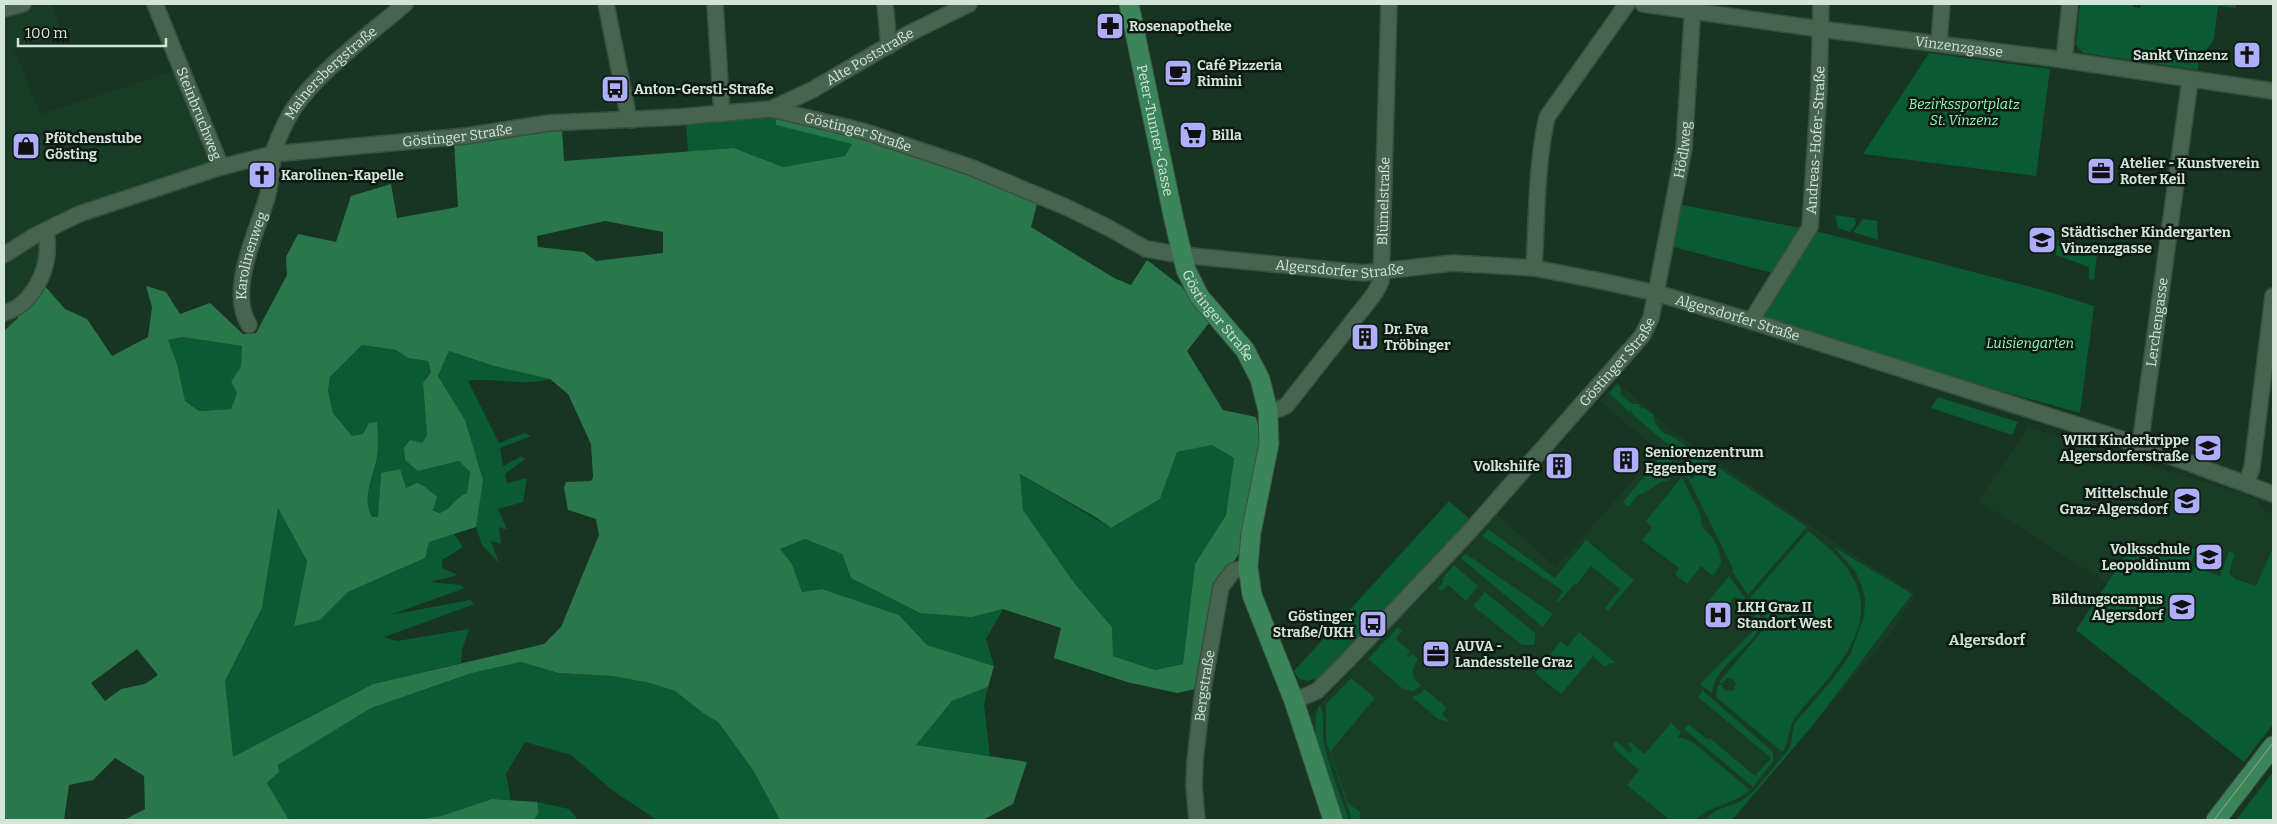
<svg xmlns="http://www.w3.org/2000/svg" width="2277" height="824" font-family="Bitter,serif">
<rect width="100%" height="100%" fill="#183423"/>
<g fill="#183c26">
<polygon points="4,4 52,4 62,34 14,48 40,114 181,69 221,167 125,197 51,234 18,318 4,331"/>
<polygon points="1617,382 1675,433 1840,546 1916,594 1889,636 1730,820 1338,820 1305,721 1495,513 1556,567 1659,451 1600,401"/>
<polygon points="2028,427 2100,451 2245,494 2257,499 2261,509 2273,514 2273,724 2244,762 2076,630 2107,583 1978,501"/>
</g>
<g fill="#0a5a33">
<polygon points="2080,4 2133,4 2133,7 2140,8 2141,4 2236,4 2236,8 2218,6 2214,39 2199,61 2198,70 2083,53 2076,45"/>
<polygon points="1929,53 2050,69 2036,176 1863,154"/>
<polygon points="776,118 776,125 853,143 846,156 783,167 734,148 688,152 686,123"/>
<polygon points="1678,204 1806,229 1776,274 1670,246"/>
<polygon points="1835,215 1855,218 1856,224 1850,232 1838,228"/>
<polygon points="1863,219 1877,221 1878,240 1853,232"/>
<polygon points="1812,230 2046,291 2094,306 2080,413 1951,377 1761,315"/>
<polygon points="2057,240 2098,246 2094,280 2089,279 2089,267 2056,255"/>
<polygon points="182,337 242,346 241,366 231,382 237,393 231,409 199,411 184,401 177,364 168,340"/>
<path d="M362 345 396 350 408 358 428 361 431 371 423 383 427 435 422 443 418 471 459 461 470 472 467 493C455 497 451 510 439 513L406 488 399 469 381 474 378 517H372C361 497 374 479 377 459 378 448 372 434 369 423L363 434 352 436 333 413 328 391 330 377Z"/>
<path d="M449 351 494 366 550 379C518 387 498 377 468 381L499 443 525 433 531 436 500 448 503 466 520 457 526 458 505 474 507 483 527 478 523 502 498 509 507 530 499 527 501 544 491 541 499 563 482 545 476 527 482 480 465 420 438 376Z"/>
<path d="M1618 384 1621 389 1620 394 1632 404H1640L1639 406 1642 409 1644 407 1653 415C1654 423 1661 434 1670 435L1807 527 1748 595 1732 571 1733 569 1687 476 1686 473 1692 479 1698 470 1632 414 1631 410 1629 412 1609 393Z"/>
<polygon points="1938,397 2018,422 2012,435 1931,408"/>
<polygon points="1212,445 1234,458 1226,515 1195,564 1183,664 1155,670 1113,656 1112,627 1075,584 1023,510 1020,474 1111,528 1160,499 1177,452"/>
<path d="M1657 454C1668 454 1674 460 1674 472L1667 482 1663 481 1644 493 1637 495 1629 507 1623 502 1660 457Z"/>
<path d="M1682 477 1701 516C1700 527 1706 530 1712 537 1717 543 1721 556 1721 564L1713 576 1701 566 1687 584 1675 574 1679 568 1642 540 1652 528 1646 521Z"/>
<polygon points="1449,501 1471,520 1401,596 1398,595 1375,620 1372,618 1368,623 1370,626 1358,639 1361,641 1316,681 1315,679 1308,681 1299,679 1294,671"/>
<polygon points="278,507 307,561 294,625 320,620 348,592 425,558 428,542 454,534 463,547 442,560 442,568 458,575 430,582 460,585 465,588 390,615 470,600 475,604 384,637 397,641 469,629 462,650 461,663 373,684 232,758 225,681 262,608"/>
<polygon points="1488,529 1555,578 1586,540 1634,580 1608,611 1605,608 1620,589 1591,566 1577,584 1575,583 1560,601 1556,602 1563,591 1482,536"/>
<path d="M1808 531C1871 578 1879 617 1827 680 1818 692 1806 703 1797 715 1787 727 1791 741 1782 752L1716 697 1718 685H1722L1725 691 1734 690 1736 684 1733 679 1727 678 1722 684 1719 682 1763 630C1768 615 1761 609 1750 598Z"/>
<polygon points="805,539 842,554 851,578 972,617 1003,609 986,639 994,666 927,645 899,615 822,589 802,592 792,564 779,549"/>
<polygon points="2179,544 2196,550 2190,566 2220,576 2229,551 2235,554 2229,573 2235,579 2256,586 2273,548 2272,592 2273,593 2273,724 2244,762 2076,630 2131,548 2155,554 2158,545 2176,551"/>
<polygon points="1834,547 1912,594 1814,724 1732,820 1704,820 1715,811 1741,801 1754,791 1790,748 1794,724 1832,680 1850,655 1864,616 1865,599 1861,584 1855,571"/>
<polygon points="1466,554 1553,614 1543,627 1461,558"/>
<polygon points="1454,565 1478,586 1466,601 1448,585 1442,591 1438,588 1443,582 1442,579"/>
<polygon points="1729,576 1745,598 1742,602 1735,596 1721,613 1708,602"/>
<polygon points="1485,592 1535,633 1535,642 1533,645 1522,645 1473,606"/>
<path d="M1748 601C1753 606 1761 612 1761 620 1762 643 1713 664 1712 693L1700 684 1756 628 1749 622 1756 614 1745 604Z"/>
<path d="M1398 627 1402 631 1396 639 1410 651 1407 655 1410 657 1412 654 1418 659C1410 669 1412 677 1421 686L1413 691 1403 689 1368 659Z"/>
<polygon points="1579,632 1616,663 1608,664 1605,667 1593,656 1561,694 1535,673 1561,641 1567,647"/>
<polygon points="521,662 557,673 613,676 650,683 675,691 703,713 718,722 753,770 780,820 657,820 613,791 571,755 525,742 506,774 511,800 492,799 441,816 415,820 289,820 267,783 279,772 278,765 371,708 472,673"/>
<polygon points="1351,678 1375,698 1330,752 1348,803 1361,813 1359,817 1362,820 1352,820 1326,741 1326,704"/>
<polygon points="988,687 984,705 990,756 916,745 952,701"/>
<polygon points="1425,689 1447,708 1442,714 1450,722 1438,719 1412,697 1421,693"/>
<polygon points="1703,691 1773,752 1773,761 1753,787 1684,729 1688,724 1708,740 1710,738 1755,776 1771,758 1698,697"/>
<path d="M1320 705C1326 718 1321 734 1325 748 1331 773 1341 797 1349 820H1343C1334 796 1304 728 1320 705Z"/>
<path d="M1671 723 1681 732 1677 738H1684L1694 743 1750 790C1733 805 1711 805 1695 820H1670L1627 785 1639 770 1617 751 1613 744 1616 741 1630 753 1632 750 1628 744 1630 742 1645 754Z"/>
<polygon points="2273,772 2273,820 2236,820"/>
<polygon points="537,802 569,809 578,820 534,820 539,812"/>
</g>
<g fill="#2b774c" fill-rule="evenodd">
<path d="M776 118 871 139 952 167 1038 200 1031 227 1114 278 1131 285 1147 260 1182 287 1209 323 1187 351 1223 410 1256 417 1262 443 1240 552 1216 589 1200 688 1177 693 1127 682 1054 658 1061 628 1003 609 972 617 920 613 851 578 842 554 805 539 780 549 792 564 802 592 822 589 899 615 927 645 994 666 988 687 952 701 916 745 1027 762 1013 804 983 820H780L753 770 718 722 703 713 675 691 650 683 613 676 558 673 521 662 472 673 371 708 278 765 279 772 267 783 289 820H124L145 809 144 776 115 758 93 780 69 785 64 820H4V331L18 318 19 303 44 285 65 309 87 319 112 356 148 337 152 307 146 286 166 292 180 314 210 303 243 334 256 333 287 275 286 257 298 234 336 242 351 196 391 184 397 218 458 207 454 142 562 129 564 161 734 148 783 167 845 156 852 144 776 125ZM605 221 663 232V253L596 261 584 252 538 247 537 236ZM182 337 242 346 241 366 231 382 237 393 231 409 199 411 185 401 177 364 168 340ZM362 345 396 350 408 358 428 361 431 372 423 383 427 435 422 443 410 440 404 448 405 460 418 471 459 461 470 472 467 493C455 497 451 510 439 513L433 510 437 497 424 486 417 483 406 488 400 469 381 473 378 517H372C361 497 374 477 377 457 379 445 378 433 377 422L369 423 363 434 352 436 333 413 328 391 330 377ZM449 351 494 366 550 379 568 394 591 444 593 477 591 481 566 482 564 488 568 510 596 519 599 535 561 627 544 644 373 684 233 757 225 681 262 608 278 508 307 561 294 626 320 620 348 592 425 558 429 542 476 527 483 480 465 420 438 376ZM1212 445 1234 458 1226 515 1195 564 1183 664 1155 670 1113 656 1112 627 1075 584 1023 510 1020 474 1097 518 1111 528 1160 499 1177 452ZM137 649 158 675 145 684 121 689 105 701 91 683Z"/>
<polygon points="492,799 537,802 539,812 534,820 415,820 441,816"/>
</g>
<g fill="none" stroke-linecap="round" stroke-linejoin="round">
<defs>
<g id="minor">
<path id="s1" d="M155 4 221 167"/>
<polyline points="606,4 628,114 632,120"/>
<polyline points="715,4 722,114"/>
<polyline points="885,4 889,46"/>
<path id="s2" d="M1643 4 1820 29 2050 58 2273 91"/>
<polyline points="4,9 23,4"/>
<polyline points="1939,43 1942,4"/>
<polyline points="2064,60 2070,4"/>
<path id="s3" d="M771 109 812 90 908 34 969 4"/>
<path id="s4" d="M4 255 34 236 79 214 221 167 273 154 465 136 549 123 679 117 771 109 863 131 970 167 1066 207 1109 228 1146 249 1182 255 1364 273 1453 263 1534 268 1601 281 1656 293 1751 321 2140 445 2273 494"/>
<path d="M1534 268C1537 218 1536 166 1547 117L1627 4"/>
<path d="M4 313C12 311 21 305 27 299 45 278 50 257 46 230"/>
<path id="s5" d="M1751 321 1810 227 1819 89 1821 4"/>
<path id="s6" d="M249 325C227 289 258 231 268 194 271 181 271 169 273 156 274 145 288 117 294 108 320 70 370 34 405 4"/>
<path id="s7" d="M1268 411 1279 409 1286 406 1375 293 1381 281 1389 4"/>
<path id="s8" d="M2140 445 2190 80"/>
<polyline points="2246,484 2252,468 2273,296"/>
<path id="s9" d="M1294 701 1317 691 1345 663 1469 532 1642 336 1651 318 1656 293 1684 148 1693 4"/>
<path id="s10" d="M1197 820 1194 785 1195 761 1203 689 1221 587 1233 571 1248 567"/>
</g>
<g id="major">
<path id="s11" d="M1129 4 1174 220 1186 270 1199 296 1245 350 1260 379 1268 411 1269 444 1251 533 1248 567 1252 595 1294 701 1333 820"/>
<polyline points="2216,820 2273,746"/>
</g>
</defs>
<use href="#minor" stroke="#385041" stroke-width="18"/>
<use href="#major" stroke="#385041" stroke-width="21"/>
<use href="#minor" stroke="#466450" stroke-width="15"/>
<use href="#major" stroke="#3c855b" stroke-width="19"/>
<polyline stroke="#91a698" stroke-width="1" points="2214,820 2273,743"/>
</g>
<defs>
<symbol id="pharmacy-square" viewBox="-11 -11 22 22"><rect x="-9" y="-9" width="18" height="18" rx="4" fill="#afaefa" stroke="#0d1911"/><path d="M-2-6h4v4h4v4h-4v4h-4v-4h-4v-4h4Z" fill="#111"/></symbol>
<symbol id="church-square" viewBox="-11 -11 22 22"><rect x="-9" y="-9" width="18" height="18" rx="4" fill="#afaefa" stroke="#0d1911"/><path d="M-1.2-6h2.4v3.5h3.3v2.4h-3.3V6h-2.4V-.1h-3.3v-2.4h3.3Z" fill="#111"/></symbol>
<symbol id="cafe-square" viewBox="-11 -11 22 22"><rect x="-9" y="-9" width="18" height="18" rx="4" fill="#afaefa" stroke="#0d1911"/><path d="M-5.5-4.5H6V0H3Q3 3.5 0 3.5H-2.5Q-5.5 3.5-5.5 0ZM3-3.2v2h1.7v-2ZM-6 4.5H4V6H-6Z" fill="#111"/></symbol>
<symbol id="bus-square" viewBox="-11 -11 22 22"><rect x="-9" y="-9" width="18" height="18" rx="4" fill="#afaefa" stroke="#0d1911"/><path d="M-5-6H5V4H4V6H2V4H-2V6H-4V4H-5ZM-3.5-4V0h7V-4ZM-3.5 1.2v1.5H-2V1.2ZM2 1.2v1.5H3.5V1.2Z" fill="#111"/></symbol>
<symbol id="supermarket-square" viewBox="-11 -11 22 22"><rect x="-9" y="-9" width="18" height="18" rx="4" fill="#afaefa" stroke="#0d1911"/><path d="M-6-5.5h2.5l.6 2H6L4.5 2H-2.5L-4.4-4H-6ZM-1.5 3.2a1.3 1.3 0 1 0 .1 0ZM3 3.2a1.3 1.3 0 1 0 .1 0Z" fill="#111"/></symbol>
<symbol id="shop-square" viewBox="-11 -11 22 22"><rect x="-9" y="-9" width="18" height="18" rx="4" fill="#afaefa" stroke="#0d1911"/><path d="M-5-2.5h2.3a2.7 3.5 0 0 1 5.4 0H5L5.5 6h-11ZM-1.5-2.5h3a1.5 2.3 0 0 0-3 0Z" fill="#111"/></symbol>
<symbol id="office-square" viewBox="-11 -11 22 22"><rect x="-9" y="-9" width="18" height="18" rx="4" fill="#afaefa" stroke="#0d1911"/><path d="M-6-3h4V-5.5h4V-3h4V5H-6ZM-1-4.5V-3h2v-1.5ZM-6 0V1H6V0Z" fill="#111"/></symbol>
<symbol id="school-square" viewBox="-11 -11 22 22"><rect x="-9" y="-9" width="18" height="18" rx="4" fill="#afaefa" stroke="#0d1911"/><path d="M0-5L7-2L0 1L-7-2ZM-4 1L0 2.5L4 1V4Q0 6-4 4Z" fill="#111"/></symbol>
<symbol id="building-square" viewBox="-11 -11 22 22"><rect x="-9" y="-9" width="18" height="18" rx="4" fill="#afaefa" stroke="#0d1911"/><path d="M-4-6H4V6H1V3H-1V6H-4ZM-2.5-4.3h1.7v1.8h-1.7ZM.8-4.3h1.7v1.8H.8ZM-2.5-1h1.7V.8h-1.7ZM.8-1h1.7V.8H.8Z" fill="#111"/></symbol>
<symbol id="hospital-square" viewBox="-11 -11 22 22"><rect x="-9" y="-9" width="18" height="18" rx="4" fill="#afaefa" stroke="#0d1911"/><path d="M-5-5h3v3.5h4V-5h3V5h-3V1.5h-4V5h-3Z" fill="#111"/></symbol>
</defs>
<g fill-rule="evenodd">
<use href="#pharmacy-square" x="1094" y="10" width="32" height="32"/>
<use href="#church-square" x="2231" y="39" width="32" height="32"/>
<use href="#cafe-square" x="1162" y="57" width="32" height="32"/>
<use href="#bus-square" x="599" y="73" width="32" height="32"/>
<use href="#supermarket-square" x="1177" y="119" width="32" height="32"/>
<use href="#shop-square" x="10" y="130" width="32" height="32"/>
<use href="#office-square" x="2085" y="155" width="32" height="32"/>
<use href="#church-square" x="246" y="159" width="32" height="32"/>
<use href="#school-square" x="2026" y="224" width="32" height="32"/>
<use href="#building-square" x="1349" y="321" width="32" height="32"/>
<use href="#school-square" x="2192" y="432" width="32" height="32"/>
<use href="#building-square" x="1610" y="444" width="32" height="32"/>
<use href="#building-square" x="1543" y="450" width="32" height="32"/>
<use href="#school-square" x="2171" y="485" width="32" height="32"/>
<use href="#school-square" x="2193" y="541" width="32" height="32"/>
<use href="#school-square" x="2166" y="591" width="32" height="32"/>
<use href="#hospital-square" x="1702" y="599" width="32" height="32"/>
<use href="#bus-square" x="1357" y="608" width="32" height="32"/>
<use href="#office-square" x="1420" y="638" width="32" height="32"/>
</g>
<g text-anchor="middle" stroke-width="5" stroke-linejoin="round" paint-order="stroke">
<g font-size="14" font-weight="bold" fill="#d3e4d8" stroke="#0d1911" text-anchor="start">
<text x="1129" y="31">Rosenapotheke</text>
<text x="2228" y="60" text-anchor="end">Sankt Vinzenz</text>
<text x="1197" y="70">Café Pizzeria<tspan x="1197" dy="16">Rimini</tspan></text>
<text x="634" y="94">Anton-Gerstl-Straße</text>
<text x="1212" y="140">Billa</text>
<text x="45" y="143">Pfötchenstube<tspan x="45" dy="16">Gösting</tspan></text>
<text x="2120" y="168">Atelier - Kunstverein<tspan x="2120" dy="16">Roter Keil</tspan></text>
<text x="281" y="180">Karolinen-Kapelle</text>
<text x="2061" y="237">Städtischer Kindergarten<tspan x="2061" dy="16">Vinzenzgasse</tspan></text>
<text x="1384" y="334">Dr. Eva<tspan x="1384" dy="16">Tröbinger</tspan></text>
<text x="2189" y="445" text-anchor="end">WIKI Kinderkrippe<tspan x="2189" dy="16">Algersdorferstraße</tspan></text>
<text x="1645" y="457">Seniorenzentrum<tspan x="1645" dy="16">Eggenberg</tspan></text>
<text x="1540" y="471" text-anchor="end">Volkshilfe</text>
<text x="2168" y="498" text-anchor="end">Mittelschule<tspan x="2168" dy="16">Graz-Algersdorf</tspan></text>
<text x="2190" y="554" text-anchor="end">Volksschule<tspan x="2190" dy="16">Leopoldinum</tspan></text>
<text x="2163" y="604" text-anchor="end">Bildungscampus<tspan x="2163" dy="16">Algersdorf</tspan></text>
<text x="1737" y="612">LKH Graz II<tspan x="1737" dy="16">Standort West</tspan></text>
<text x="1354" y="621" text-anchor="end">Göstinger<tspan x="1354" dy="16">Straße/UKH</tspan></text>
<text x="1455" y="651">AUVA -<tspan x="1455" dy="16">Landesstelle Graz</tspan></text>
</g>
<g font-size="14" fill="#d3e4d8" stroke="#0d1911">
<text dy="5" stroke="none"><textPath href="#s2" startOffset="319">Vinzenzgasse</textPath></text>
<text dy="5" stroke="none"><textPath href="#s3" startOffset="112">Alte Poststraße</textPath></text>
<text dy="5" stroke="none"><textPath href="#s6" startOffset="278">Mainersbergstraße</textPath></text>
<text dy="5" stroke="none"><textPath href="#s1" startOffset="118">Steinbruchweg</textPath></text>
<text dy="5" stroke="none"><textPath href="#s11" startOffset="129">Peter-Tunner-Gasse</textPath></text>
<text dy="5" stroke="none"><textPath href="#s4" startOffset="879">Göstinger Straße</textPath></text>
<text dy="5" stroke="none"><textPath href="#s4" startOffset="474">Göstinger Straße</textPath></text>
<text dy="5" stroke="none"><textPath href="#s5" startOffset="198">Andreas-Hofer-Straße</textPath></text>
<text dy="5" stroke="none"><textPath href="#s9" startOffset="698">Hödlweg</textPath></text>
<text dy="5" stroke="none"><textPath href="#s7" startOffset="256">Blümelstraße</textPath></text>
<text dy="5" stroke="none"><textPath href="#s6" startOffset="72">Karolinenweg</textPath></text>
<text dy="5" stroke="none"><textPath href="#s4" startOffset="1386">Algersdorfer Straße</textPath></text>
<text dy="5" stroke="none"><textPath href="#s11" startOffset="328">Göstinger Straße</textPath></text>
<text dy="5" stroke="none"><textPath href="#s4" startOffset="1791">Algersdorfer Straße</textPath></text>
<text dy="5" stroke="none"><textPath href="#s8" startOffset="124">Lerchengasse</textPath></text>
<text dy="5" stroke="none"><textPath href="#s9" startOffset="471">Göstinger Straße</textPath></text>
<text dy="5" stroke="none"><textPath href="#s10" startOffset="135">Bergstraße</textPath></text>
</g>
<g font-size="14" font-style="italic" fill="#91f8b8" stroke="#0d1911">
<text x="1964" y="109">Bezirkssportplatz<tspan x="1964" dy="16">St. Vinzenz</tspan></text>
<text x="2030" y="348">Luisiengarten</text>
</g>
<g font-size="15" font-weight="bold" fill="#c4e5ce" stroke="#0d1911">
<text x="1987" y="645">Algersdorf</text>
</g>
</g>
<rect width="2277" height="824" fill="none" stroke="#d3e4d8" stroke-width="10"/>
<path d="M18 38v8h148v-8" fill="none" stroke="#d3e4d8" stroke-width="2.5"/>
<text x="25" y="38" font-size="15" fill="#d3e4d8" stroke="#0d1911" stroke-width="4" paint-order="stroke">100 m</text>
</svg>
